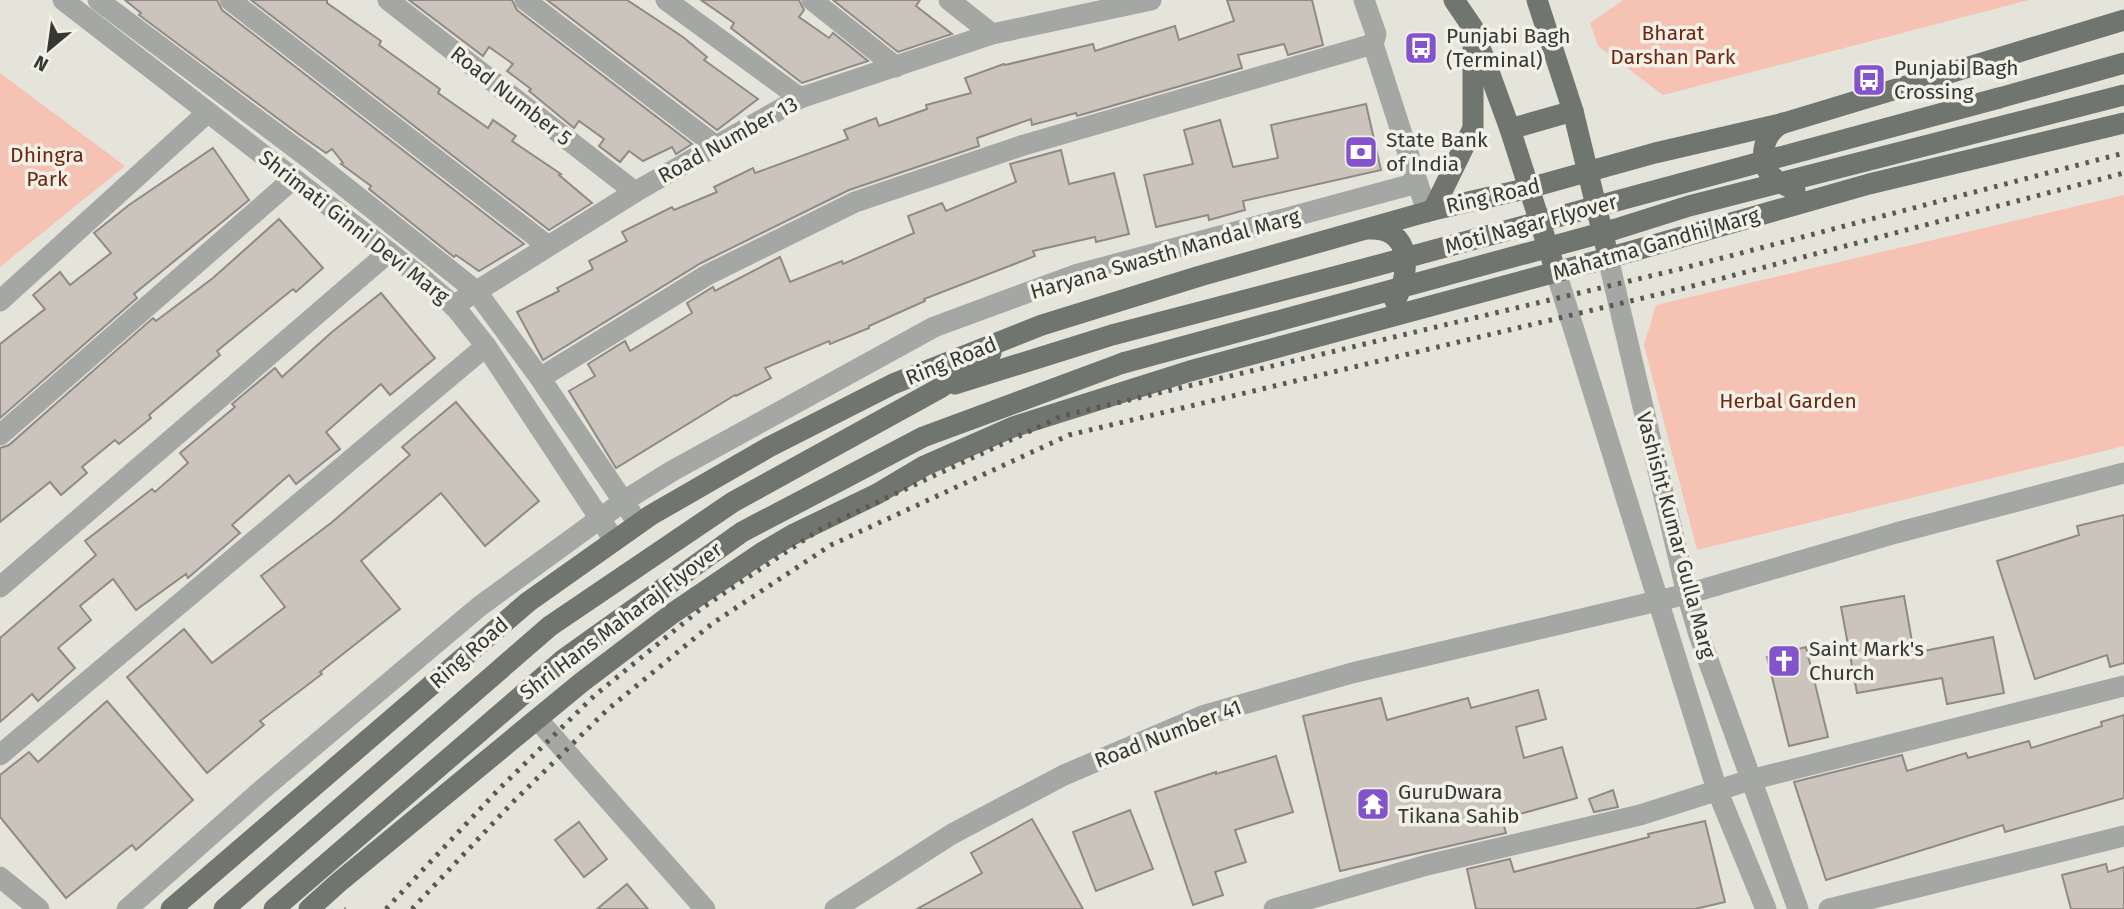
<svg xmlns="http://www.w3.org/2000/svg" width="2124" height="909" font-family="'Fira Sans',sans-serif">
<rect width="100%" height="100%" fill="#e5e4db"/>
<g fill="#f6c2b4">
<polygon points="1623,0 2029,0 1663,95 1598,46 1590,23"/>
<polygon points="0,73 125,166 0,267"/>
<polygon points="2124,195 2124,446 1697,550 1644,345 1656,305"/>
</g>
<g fill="#cbc4bd" stroke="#918a84" stroke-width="2">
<polygon points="125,0 217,0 222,10 524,244 479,271 456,255 454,257 369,189 371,186 341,164 343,163 332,149 326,153 300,135 139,15 141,13"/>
<polygon points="251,0 327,0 327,3 381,41 379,45 440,89 438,93 488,128 493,120 516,136 512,141 561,174 559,175 592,203 549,230"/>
<polygon points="409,0 512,0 517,10 692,144 676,154 672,147 643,161 629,151 620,162 599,146 604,139 579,121 574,128 529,91 531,89 507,71 513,64 489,47 483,56"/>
<polygon points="547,0 627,0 683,37 707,57 704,60 758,99 717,130"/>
<polygon points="701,0 799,0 804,10 799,17 829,38 833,33 868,61 802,83 731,28 734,23"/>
<polygon points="833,0 920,0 916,6 952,34 898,52"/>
<polygon points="1227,0 1312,0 1323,45 1288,55 1284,44 1238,55 1242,68 1084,114 1077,116 1076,113 1032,125 1031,119 977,138 979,146 849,190 701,263 543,360 517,312 559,291 557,288 593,269 589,261 627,241 622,232 672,207 674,210 717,192 714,187 753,168 755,173 848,139 844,130 876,118 879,126 927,109 926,105 971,93 965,78 1004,64 1005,65 1093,44 1095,51 1175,26 1179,40 1234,21"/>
<polygon points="1366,104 1381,170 1243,201 1245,210 1209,220 1208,215 1156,227 1144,175 1193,164 1184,130 1220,120 1233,167 1278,158 1271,125"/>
<polygon points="213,148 249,200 134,294 137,298 0,418 0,344 45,309 33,295 60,272 70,285 111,253 94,233 129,205"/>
<polygon points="1061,150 1069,184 1114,173 1129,234 1096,242 1095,237 1033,251 1035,256 924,299 925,301 869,326 869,328 830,344 829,341 765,368 771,378 736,396 735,395 616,468 569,391 595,376 588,364 625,341 630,351 692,313 687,303 713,287 715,291 780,257 790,282 842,261 843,264 914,233 908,216 942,203 946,211 1016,182 1010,164"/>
<polygon points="279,219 323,268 296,292 293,289 217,351 220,355 149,415 151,418 119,444 115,440 82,467 87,473 61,495 50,482 0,522 0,448 9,445 153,318 156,321 213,278"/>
<polygon points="381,293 435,358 390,395 381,384 326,432 340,449 296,484 289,475 232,525 240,533 188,578 186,574 136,610 113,579 80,606 91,620 58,648 75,668 38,701 32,694 0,722 0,638 96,555 85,541 152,489 155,492 188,463 180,453 235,407 232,404 275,368 282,377 332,332"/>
<polygon points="456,402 539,501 485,546 441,493 361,561 400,609 320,672 322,674 260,721 264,725 207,773 127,677 184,629 212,663 285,607 261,576 331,523 410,455 402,447"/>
<polygon points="2124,515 2124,663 2110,667 2107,655 2035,679 1997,561 2079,535 2077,526"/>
<polygon points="1904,596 1914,653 1993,637 2004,693 1947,704 1942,678 1857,693 1841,607"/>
<polygon points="1806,647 1828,737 1789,746 1767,657"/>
<polygon points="1538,690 1546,719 1516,727 1524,758 1562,747 1577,798 1502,819 1506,833 1340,871 1303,716 1381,698 1387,720 1468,698 1471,708"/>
<polygon points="107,701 193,800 136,850 132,845 66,898 0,817 0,775 29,752 38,762"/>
<polygon points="2124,715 2124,798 2005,832 2003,825 1826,880 1794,782 1902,755 1907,771 1966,753 1968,758 2029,741 2031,748 2102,726 2101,722"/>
<polygon points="1276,756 1293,812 1235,830 1246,862 1215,872 1223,895 1193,905 1155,792 1216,772 1216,774"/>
<polygon points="1613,790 1618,807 1594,812 1589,799"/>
<polygon points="1130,810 1153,869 1096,891 1073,832"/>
<polygon points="1032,819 1083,909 917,909 982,873 971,853"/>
<polygon points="1705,821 1725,902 1695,909 1476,909 1467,869 1510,859 1514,872 1649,837 1648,834"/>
<polygon points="579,822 607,859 584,877 555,840"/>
<polygon points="2106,864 2108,872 2124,867 2124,909 2071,909 2062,875"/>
<polygon points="627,884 648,909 597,909"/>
</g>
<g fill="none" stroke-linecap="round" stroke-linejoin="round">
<polyline stroke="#93938c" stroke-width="3.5" stroke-dasharray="2 5" stroke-linecap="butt" points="344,909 347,909"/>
<g stroke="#a5a7a4" stroke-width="21">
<polyline points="63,0 417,274 455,307 486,346 614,540"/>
<polyline points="98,0 310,159 476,291 540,378 638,523"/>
<polyline points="230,0 548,246"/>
<polyline points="388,0 635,192"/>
<polyline points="525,0 716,146"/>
<polyline points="666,0 800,98"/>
<polyline points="812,0 896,67"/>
<polyline points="949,0 992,34"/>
<polyline points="1364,0 1376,34 1373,44 1427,212"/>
<polyline points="1608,258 1687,594 1699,635 1798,909"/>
<polyline points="1556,272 1717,790 1766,909"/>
<polyline points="0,301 208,112"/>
<polyline points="453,306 635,192 800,98 992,34 1151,0"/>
<polyline points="540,378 707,275 855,202 1024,145 1373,44"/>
<polyline points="0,435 293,179"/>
<polyline points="0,587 389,252"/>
<polyline points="538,720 705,909"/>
<polyline points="0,755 486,346"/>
<polyline points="0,877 39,909"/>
<polyline points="127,909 264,788 480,606 624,501 672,471 934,327 1075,275 1417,183"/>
<polyline points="835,909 952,834 1064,775 1205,715 1352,673 1687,594 1896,533 2124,473"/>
<polyline points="1274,909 1427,865 1640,815 1750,780 2124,686"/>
<polyline points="1829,909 2124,836"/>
</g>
<g stroke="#71756f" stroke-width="21">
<polyline points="1454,0 1473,28 1510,129 1553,263"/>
<polyline points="1537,0 1573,111 1607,251"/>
<polyline points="1999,98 2124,63"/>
<path d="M1783 123C1762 133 1756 164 1775 179 1781 184 1789 187 1795 190"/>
<polyline points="1510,129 1573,111"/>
<polyline points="1433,210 1473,128 1473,43"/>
<path d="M1369 229C1413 227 1411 273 1395 301"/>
<polyline points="955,384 1112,335 1349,273"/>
<polyline points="171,909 528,602 651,515 769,447 893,384 1042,325 1200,276 1433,210 1529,188 1655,153 1784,123 2124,20"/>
<polyline points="224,909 550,626 733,502 940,388 991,353"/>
<polyline points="274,909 564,659 742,532 923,437 1123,363"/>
<polyline points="309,909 338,883 582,682 673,613 763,552 792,535 877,494 924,466 1013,427 1190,371 1608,258 1869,184 2124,123"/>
</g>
<g stroke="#5a5954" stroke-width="5" stroke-dasharray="3.5 7" stroke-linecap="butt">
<polyline points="386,909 499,789 594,696 702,608 822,528 1062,416 1680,269 2124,153"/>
<polyline points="412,909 513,802 607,710 713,623 831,545 1069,435 1685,288 2124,173"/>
</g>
<g stroke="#71756f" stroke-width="21">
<polyline points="1349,273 1999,98"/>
<polyline points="1123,363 1616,229 1689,206 2124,95"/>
</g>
</g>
<defs>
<symbol id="bus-square" viewBox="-11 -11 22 22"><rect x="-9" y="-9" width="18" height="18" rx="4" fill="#8353cc" stroke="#f2f1e8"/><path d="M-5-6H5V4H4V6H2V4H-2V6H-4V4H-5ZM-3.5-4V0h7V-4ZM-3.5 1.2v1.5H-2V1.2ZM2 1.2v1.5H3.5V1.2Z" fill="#fff"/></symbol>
<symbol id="bank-square" viewBox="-11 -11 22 22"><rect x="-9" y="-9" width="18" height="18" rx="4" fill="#8353cc" stroke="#f2f1e8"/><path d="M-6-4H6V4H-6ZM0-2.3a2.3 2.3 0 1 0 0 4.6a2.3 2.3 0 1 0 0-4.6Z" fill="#fff"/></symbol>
<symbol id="church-square" viewBox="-11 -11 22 22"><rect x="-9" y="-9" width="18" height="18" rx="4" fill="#8353cc" stroke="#f2f1e8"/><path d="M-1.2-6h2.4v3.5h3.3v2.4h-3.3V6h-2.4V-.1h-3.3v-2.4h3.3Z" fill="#fff"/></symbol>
<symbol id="temple-square" viewBox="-11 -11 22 22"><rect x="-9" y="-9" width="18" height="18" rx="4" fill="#8353cc" stroke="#f2f1e8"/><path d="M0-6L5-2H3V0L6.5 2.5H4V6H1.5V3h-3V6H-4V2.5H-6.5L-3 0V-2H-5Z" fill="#fff"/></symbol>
</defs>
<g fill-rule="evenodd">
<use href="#bus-square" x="1402" y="29" width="38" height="38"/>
<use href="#bus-square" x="1850" y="61" width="38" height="38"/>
<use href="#bank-square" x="1342" y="133" width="38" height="38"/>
<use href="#church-square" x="1765" y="642" width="38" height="38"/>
<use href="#temple-square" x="1354" y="785" width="38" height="38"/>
</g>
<g text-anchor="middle" stroke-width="7" stroke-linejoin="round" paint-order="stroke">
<g font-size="21" fill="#712612" stroke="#f2f1e8">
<text x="1673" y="40">Bharat<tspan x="1673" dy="24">Darshan Park</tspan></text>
<text x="47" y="162">Dhingra<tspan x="47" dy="24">Park</tspan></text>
<text x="1788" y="408">Herbal Garden</text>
</g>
<g font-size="21" fill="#373733" stroke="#f2f1e8" text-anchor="start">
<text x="1446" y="43">Punjabi Bagh<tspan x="1446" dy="24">(Terminal)</tspan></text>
<text x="1894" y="75">Punjabi Bagh<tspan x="1894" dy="24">Crossing</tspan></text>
<text x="1386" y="147">State Bank<tspan x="1386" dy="24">of India</tspan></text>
<text x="1809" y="656">Saint Mark's<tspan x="1809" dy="24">Church</tspan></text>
<text x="1398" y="799">GuruDwara<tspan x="1398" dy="24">Tikana Sahib</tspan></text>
</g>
<g font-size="21" fill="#373733" stroke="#f2f1e8">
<text transform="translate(511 96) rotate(38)" y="7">Road Number 5</text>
<text transform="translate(728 140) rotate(-29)" y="7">Road Number 13</text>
<text transform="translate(1493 196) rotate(-13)" y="7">Ring Road</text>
<text transform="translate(1531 224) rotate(-15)" y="7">Moti Nagar Flyover</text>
<text transform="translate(354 227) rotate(38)" y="7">Shrimati Ginni Devi Marg</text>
<text transform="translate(1656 244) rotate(-16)" y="7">Mahatma Gandhi Marg</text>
<text transform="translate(1165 254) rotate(-16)" y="7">Haryana Swasth Mandal Marg</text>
<text transform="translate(951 361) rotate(-22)" y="7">Ring Road</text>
<text transform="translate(1676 535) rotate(75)" y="7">Vashisht Kumar Gulla Marg</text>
<text transform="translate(621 621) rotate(-37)" y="7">Shri Hans Maharaj Flyover</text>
<text transform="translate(469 653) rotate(-41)" y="7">Ring Road</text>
<text transform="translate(1168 734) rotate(-21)" y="7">Road Number 41</text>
</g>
</g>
<g transform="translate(49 49) rotate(209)" stroke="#f2f1e8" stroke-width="5" paint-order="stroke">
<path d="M0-5L12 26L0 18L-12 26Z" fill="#373733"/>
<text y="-10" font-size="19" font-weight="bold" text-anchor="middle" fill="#373733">N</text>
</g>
</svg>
